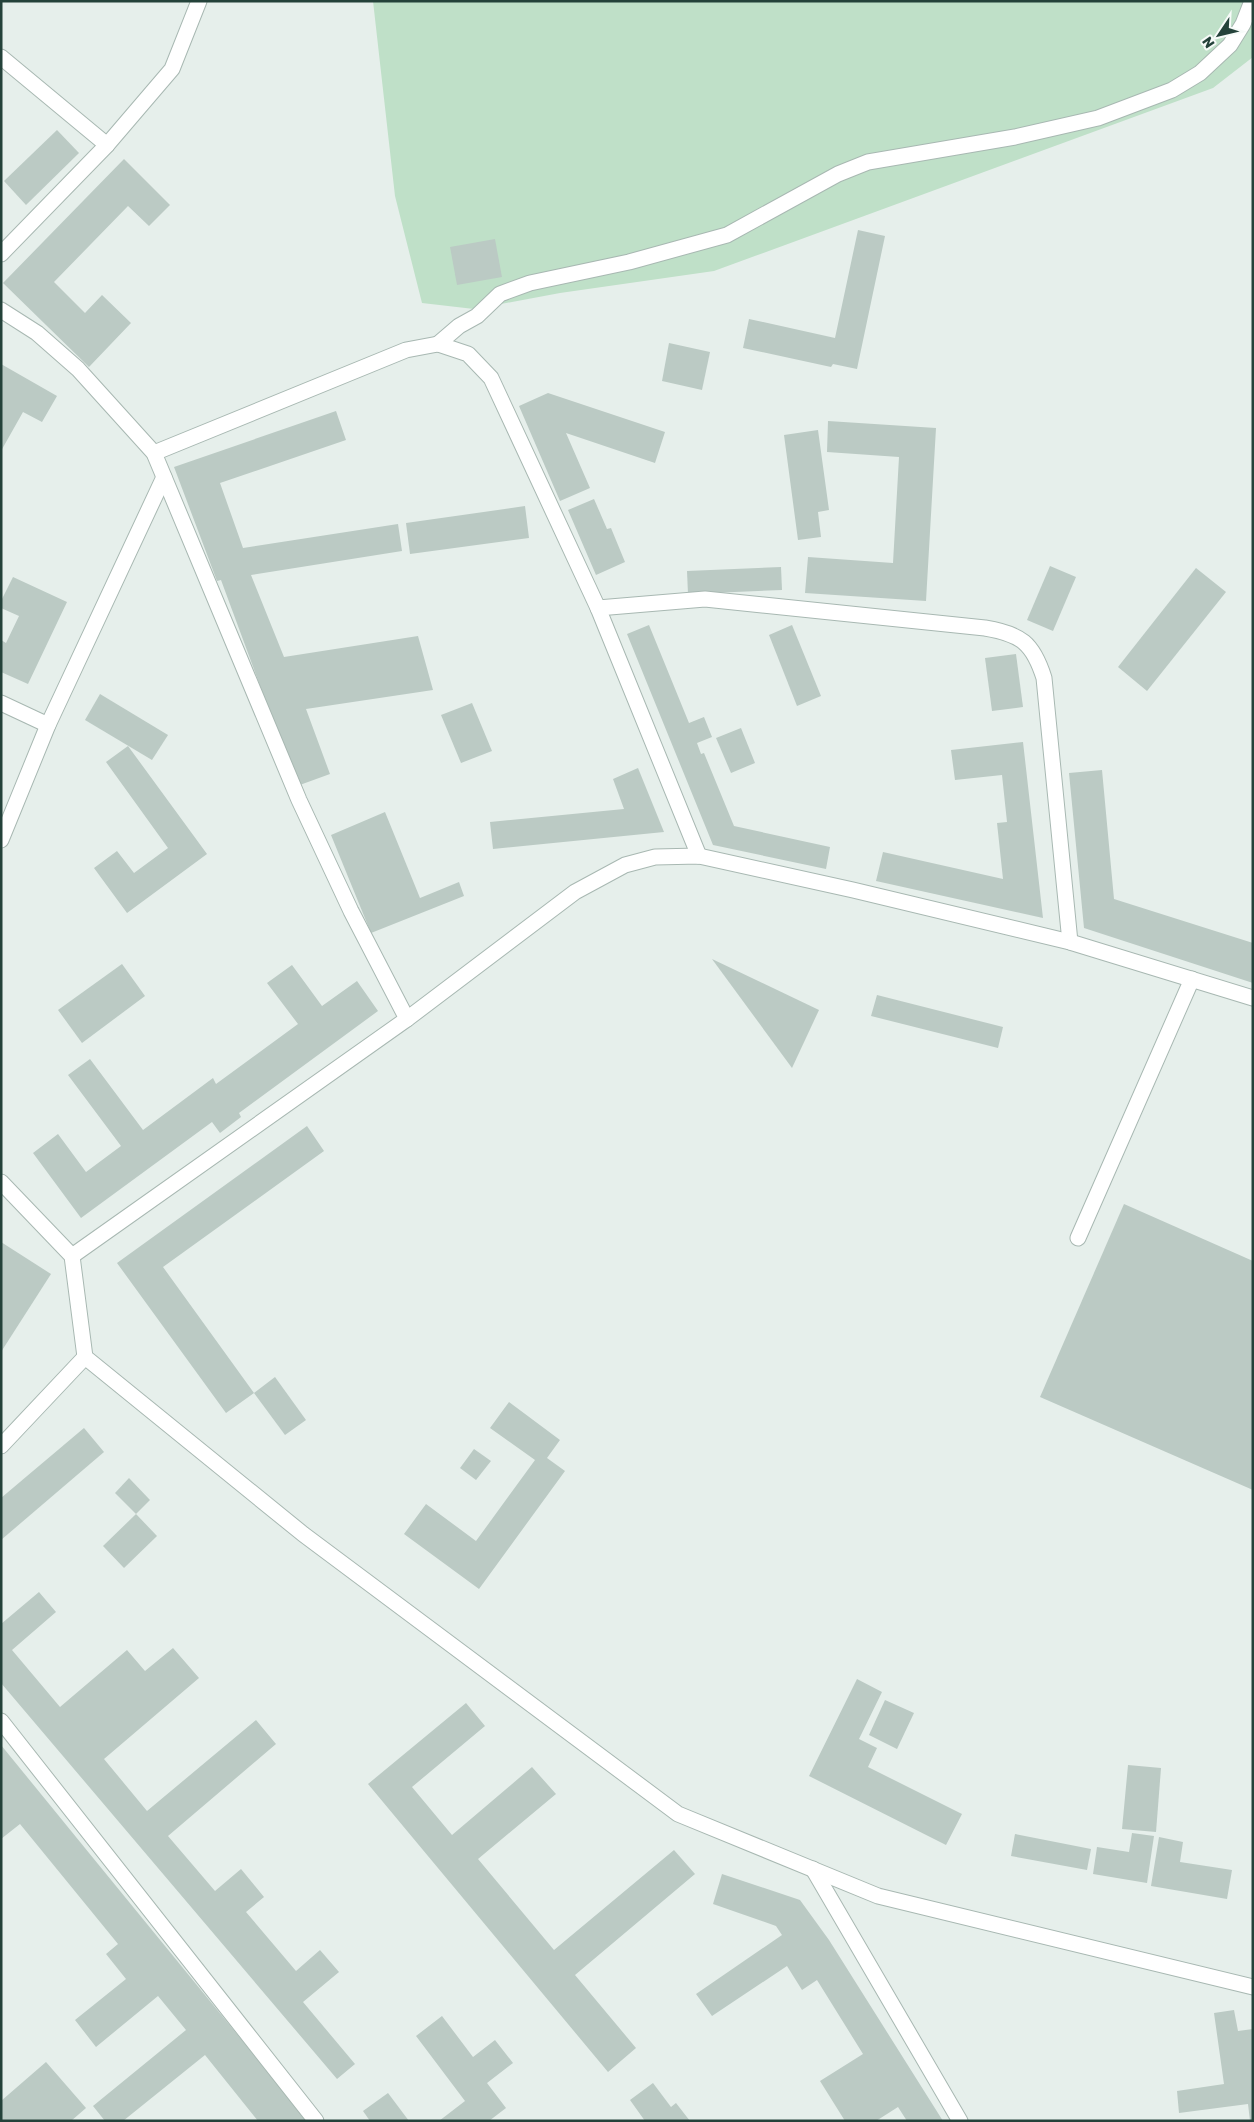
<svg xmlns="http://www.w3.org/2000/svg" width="1254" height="2122" font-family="Rubik,sans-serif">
<rect width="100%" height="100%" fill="#e6efeb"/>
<polygon fill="#bfe0c8" points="373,1 1253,1 1253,57 1213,88 714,271 560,293 474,309 422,303 395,196"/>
<g fill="#bbcac4">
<polygon points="57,130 79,153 26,205 4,181"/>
<polygon points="124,159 170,205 149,226 128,206 54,282 85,313 102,295 131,323 89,367 3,283"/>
<polygon points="858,230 885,236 857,369 833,364 831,367 743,348 749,319 835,338"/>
<polygon points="495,239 502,277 457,285 450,247"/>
<polygon points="669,343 710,352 702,390 662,381"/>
<polygon points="1,364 57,396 42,422 23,412 1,451"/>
<polygon points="548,393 665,432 655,463 566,433 590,488 560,501 519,406"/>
<polygon points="336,411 346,440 220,483 243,548 398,524 402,551 251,575 284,657 418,636 433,690 306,709 330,774 297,786 221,580 217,581 174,467"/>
<polygon points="828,421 936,428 926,601 805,593 808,557 893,563 899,457 827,452"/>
<polygon points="818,430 829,510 818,512 821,537 798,540 784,435"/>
<polygon points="594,499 607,529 611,528 625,562 596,575 568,510"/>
<polygon points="525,506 529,538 410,554 406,523"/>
<polygon points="1050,566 1076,577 1053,631 1027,620"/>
<polygon points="781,567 782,590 688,594 687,571"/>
<polygon points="1196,568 1226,592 1147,691 1118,667"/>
<polygon points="13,577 67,602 28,684 1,672 1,640 6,643 19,616 1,608 1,601"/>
<polygon points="649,625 689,723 704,717 712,737 697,743 701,754 704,753 734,826 830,847 826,869 713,845 627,634"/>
<polygon points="792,625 821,696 797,706 769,635"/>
<polygon points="1016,654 1023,707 992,711 985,658"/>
<polygon points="100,694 168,735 152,760 85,720"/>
<polygon points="472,703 492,751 461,763 441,715"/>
<polygon points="741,728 755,763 731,773 716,738"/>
<polygon points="1023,742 1043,918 876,881 883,852 1003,879 997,823 1007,822 1002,775 955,780 951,750"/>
<polygon points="128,746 207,854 127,913 94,868 117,851 134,873 168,848 106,762"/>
<polygon points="638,768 664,832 493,849 490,822 624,809 613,779"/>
<polygon points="1102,770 1114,899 1253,943 1253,983 1084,928 1069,773"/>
<polygon points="385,812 420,898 459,882 464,896 371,933 331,835"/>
<polygon points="712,959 819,1010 792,1068"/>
<polygon points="122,964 145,996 82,1043 58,1010"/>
<polygon points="292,965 322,1006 357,981 378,1011 239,1113 241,1117 220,1133 212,1122 81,1218 33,1153 58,1134 86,1172 121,1146 68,1075 90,1059 143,1130 213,1078 216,1084 298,1024 267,983"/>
<polygon points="877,995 1003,1027 998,1048 871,1016"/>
<polygon points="307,1126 324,1151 163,1267 254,1393 226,1413 117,1263"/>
<polygon points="1124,1204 1253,1261 1253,1490 1040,1397"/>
<polygon points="1,1242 51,1274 1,1352"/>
<polygon points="275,1377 306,1420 285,1435 254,1393"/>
<polygon points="509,1402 560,1440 547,1458 565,1471 479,1589 404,1534 426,1504 476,1541 535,1460 490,1428"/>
<polygon points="84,1428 104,1452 1,1540 1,1498"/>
<polygon points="474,1449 491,1461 476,1480 460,1468"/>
<polygon points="129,1478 150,1500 136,1514 115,1493"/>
<polygon points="136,1514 157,1536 124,1568 103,1546"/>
<polygon points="39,1592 56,1612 12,1650 60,1707 127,1650 145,1671 173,1648 199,1678 104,1759 147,1811 256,1720 276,1744 168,1836 215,1891 241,1869 264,1897 246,1912 296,1971 320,1950 339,1972 303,2002 355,2064 337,2079 1,1683 1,1624"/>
<polygon points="857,1679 882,1692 859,1739 877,1748 868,1767 962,1814 946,1845 809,1776"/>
<polygon points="885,1700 914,1713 897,1749 869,1735"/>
<polygon points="466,1703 485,1726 412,1787 452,1835 532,1767 556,1794 478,1859 554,1950 674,1850 695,1874 575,1975 636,2048 608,2072 368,1784"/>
<polygon points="1,1745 98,1864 308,2121 258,2121 205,2055 123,2121 105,2121 93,2106 186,2030 158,1996 96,2047 75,2020 126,1979 106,1954 118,1944 20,1824 1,1839"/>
<polygon points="1128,1765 1161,1768 1156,1832 1122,1829"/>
<polygon points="1132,1833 1154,1836 1147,1883 1093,1874 1097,1847 1129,1852"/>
<polygon points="1015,1834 1091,1849 1087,1870 1011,1856"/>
<polygon points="1159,1837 1183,1842 1180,1862 1232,1870 1227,1899 1151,1886"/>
<polygon points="722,1874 800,1900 829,1940 943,2121 907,2121 898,2107 876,2121 845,2121 820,2081 863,2054 817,1980 802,1990 787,1966 712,2016 696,1994 782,1935 776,1926 713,1904"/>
<polygon points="1234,2010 1238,2031 1253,2029 1253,2121 1250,2121 1248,2104 1179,2113 1177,2091 1224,2084 1214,2013"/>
<polygon points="442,2016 473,2057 495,2040 513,2063 487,2083 506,2108 489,2121 439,2121 465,2101 416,2036"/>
<polygon points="46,2062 86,2108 71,2121 1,2121 1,2101"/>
<polygon points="653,2083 671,2107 676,2103 690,2121 645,2121 630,2100"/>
<polygon points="388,2093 409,2121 370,2121 363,2111"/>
</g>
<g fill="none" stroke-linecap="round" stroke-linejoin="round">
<defs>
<g id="lane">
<polyline points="1078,1238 1192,979"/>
<polyline points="813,1869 960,2121"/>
</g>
<g id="street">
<polyline points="1,57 107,145"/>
<polyline points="1,254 107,145 172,69 199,1"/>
<polyline points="1,310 37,333 78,369 154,453 299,800 351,911 407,1019"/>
<polyline points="438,344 459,326 477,316 500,294 530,283 629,262 727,235 838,174 868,162 1015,137 1098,118 1172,90 1200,73 1230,45 1243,24 1252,1"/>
<polyline points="154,453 406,350 438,344 468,354 491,378 598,608 699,856"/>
<path d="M598 608 705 599 985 628C1021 634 1033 643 1044 678L1070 942"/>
<polyline points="1,703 48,725"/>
<polyline points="1,840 48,725 164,477"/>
<polyline points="1,1182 72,1256 85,1357 303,1534 678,1814 878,1896 1253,1987"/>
<polyline points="72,1256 407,1019 575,892 625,865 655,857 699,856 853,890 1070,942 1253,998"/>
<polyline points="1,1446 85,1357"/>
<polyline points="1,1721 316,2121"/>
</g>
</defs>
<use href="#lane" stroke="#a8b8b2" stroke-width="17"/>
<use href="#street" stroke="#a8b8b2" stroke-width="17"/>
<use href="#lane" stroke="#fff" stroke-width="15"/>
<use href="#street" stroke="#fff" stroke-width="15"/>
</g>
<rect width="1254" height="2122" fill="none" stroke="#24423a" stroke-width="5"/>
<g transform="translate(1219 35) rotate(235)" stroke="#f7fbf9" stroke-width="4" paint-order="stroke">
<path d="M0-4L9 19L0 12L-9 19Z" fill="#24423a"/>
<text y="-8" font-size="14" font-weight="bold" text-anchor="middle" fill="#24423a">N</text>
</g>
</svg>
